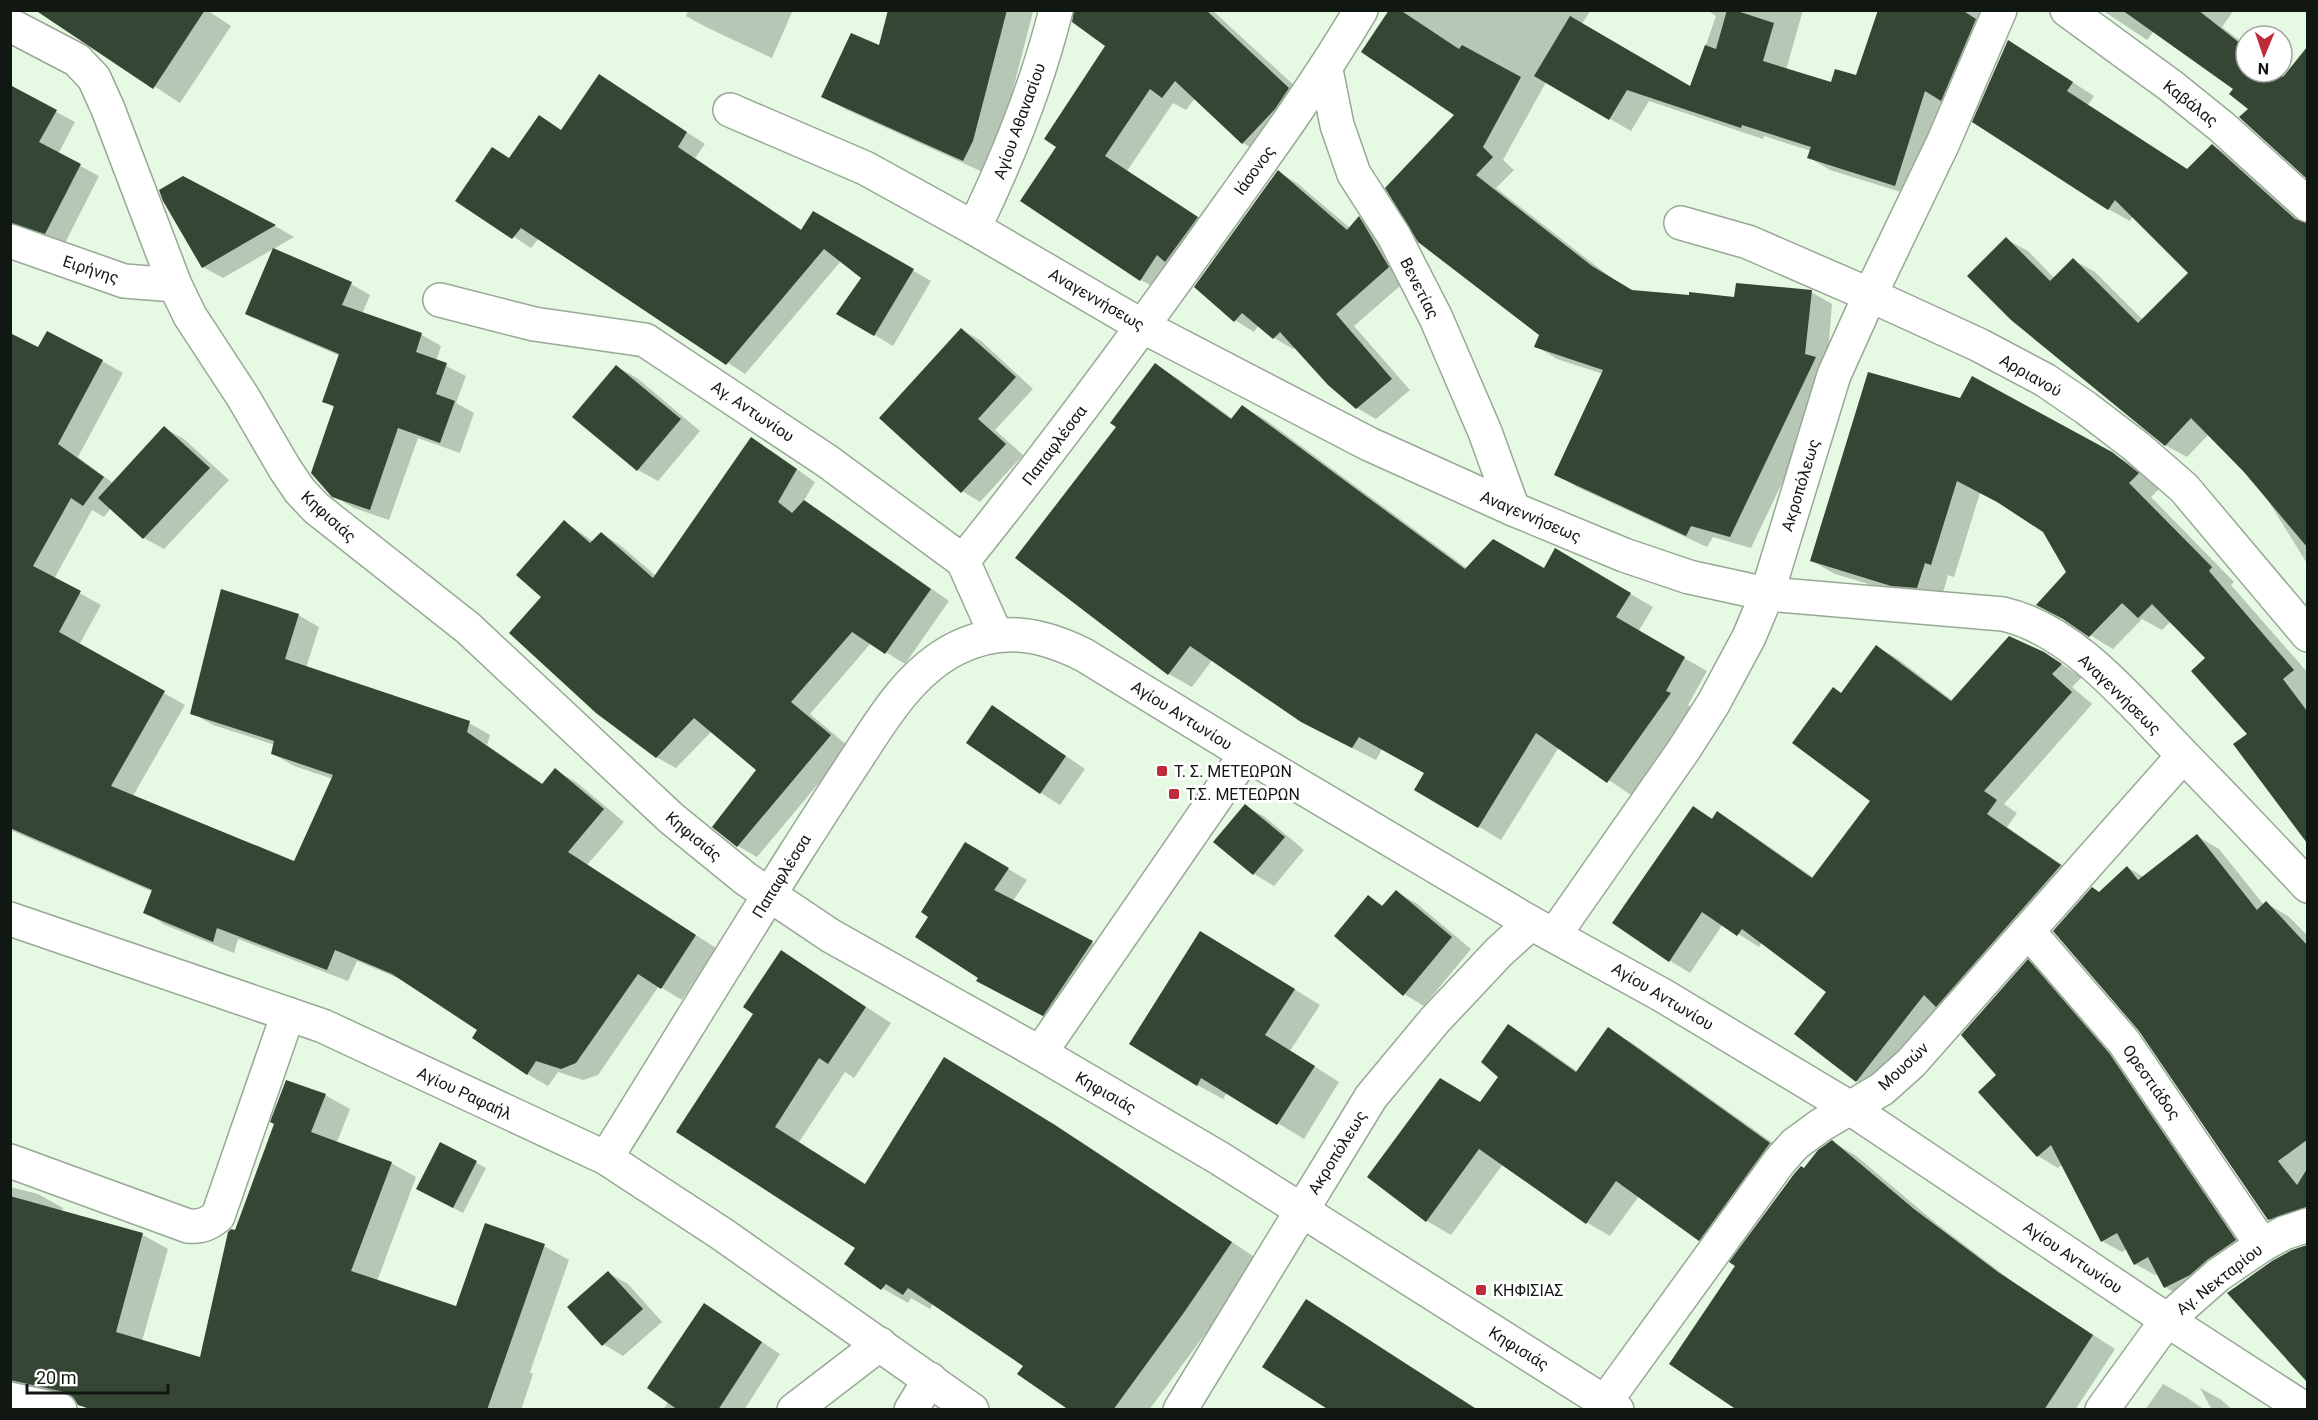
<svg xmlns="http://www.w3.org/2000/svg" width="2318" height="1420" font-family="Roboto,sans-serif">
<rect width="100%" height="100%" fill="#e5f9e3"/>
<g fill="#0003">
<polygon points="38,10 207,10 231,26 180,103"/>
<polygon points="688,10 793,10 772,58 706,27 686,16"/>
<polygon points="889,10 1030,10 1033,12 996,155 987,174 847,110 823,97 880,47"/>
<polygon points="1092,10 1212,10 1312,102 1266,156 1243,143 1195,98 1186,110 1173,103 1127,171 1220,232 1164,293 1141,280 1058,146 1107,45"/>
<polygon points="1391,10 1591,10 1582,24 1691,88 1716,16 1707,10 1803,10 1786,70 1832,83 1857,77 1879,10 2004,10 1917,197 1830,170 1808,157 1811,151 1764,136 1763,139 1649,101 1631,131 1546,82 1503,160 1514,170 1496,188 1614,280 1633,292 1735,299 1811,292 1832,304 1827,365 1836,370 1751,548 1713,537 1707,547 1577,487 1556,474 1603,374 1557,359 1536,346 1541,334 1420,240 1456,115"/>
<polygon points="2102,10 2234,10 2222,27 2246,45 2246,72 2280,72 2286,76 2302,56 2308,59 2308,177 2241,117 2250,108 2236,89 2154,31 2147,40"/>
<polygon points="2035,58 2094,96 2088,105 2189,170 2213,146 2234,158 2308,224 2308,565 2264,494 2209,434 2187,457 2165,445 2006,239 2028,251 2055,279 2073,260 2095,272 2143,320 2190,273 2133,216 2130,221 2108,209"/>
<polygon points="600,76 705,144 695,158 802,230 814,213 931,281 893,346 838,313 863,277 841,261 745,374 539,238 531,248 458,200 511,159 562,131"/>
<polygon points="10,87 75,122 58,154 99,176 65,243 10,233"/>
<polygon points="1278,172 1297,183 1350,228 1359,218 1378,229 1408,279 1354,326 1410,390 1376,419 1357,408 1329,384 1295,347 1293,349 1274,338 1259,325 1254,332 1235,320"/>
<polygon points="183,178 275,226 294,237 223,278 203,267"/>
<polygon points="351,284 370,295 362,314 422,335 441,346 436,361 466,376 456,403 474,413 460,453 418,438 389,520 354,508 333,496 335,408 324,401 340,356 266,324 247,313"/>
<polygon points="962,330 980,340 1033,389 995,430 1023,455 980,502 962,491"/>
<polygon points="39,349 102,361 123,373 78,457 113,483 164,428 184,439 229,480 164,549 144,538 111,508 104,517 92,510 54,579 101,605 79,645 185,705 133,796 295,863 333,779 294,766 273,754 275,745 213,725 192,713 298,615 319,627 306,668 469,723 490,735 487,745 543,784 555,770 576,782 624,822 587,865 716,948 682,1000 659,986 598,1075 583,1080 558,1072 548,1086 527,1074 479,1029 407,982 357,961 348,981 238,939 234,953 165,925 145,912 153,892 10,830 10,631"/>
<polygon points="1155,365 1178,379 1233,419 1243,407 1266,420 1468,569 1544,570 1556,551 1653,607 1638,632 1707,671 1688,705 1693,708 1631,795 1559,747 1501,840 1478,826 1426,773 1382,749 1376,760 1326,735 1302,721 1213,659 1192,687 1169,674 1118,427"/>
<polygon points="617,367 637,378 700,431 658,481 638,470"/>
<polygon points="1869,374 2111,453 2136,467 2161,487 2151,497 2234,582 2231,585 2308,673 2308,841 2236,744 2249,734 2207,658 2171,621 2162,630 2142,619 2113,649 2072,624 2068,572 2045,531 2009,508 1980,493 1954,577 1948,575 1941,600 1916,598 1835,574 1812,561"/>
<polygon points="770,450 815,482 803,502 823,513 949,601 905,664 871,643 810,714 849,747 757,857 738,846 758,769 712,731 676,768 656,757 543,597 565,522 594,542 601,533 620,545 656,576"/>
<polygon points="1877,647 1898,659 1953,701 2043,653 2082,677 2072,687 2092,704 2004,804 2017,813 2007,827 2081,878 1878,1093 1857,1081 1796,1034 1828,992 1762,942 1759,947 1723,924 1690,973 1669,960 1693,808 1713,819 1717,813 1738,825 1814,878 1872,801 1842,694"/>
<polygon points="993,707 1085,769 1060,805 1041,793"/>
<polygon points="1245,806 1265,817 1304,850 1274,886 1254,874 1215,842"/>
<polygon points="2197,836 2219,849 2264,905 2266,903 2288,916 2308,936 2308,1190 2286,1206 2304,1226 2291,1232 2269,1219 2099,893 2128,868 2144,877"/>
<polygon points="966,844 1027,880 1013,901 1111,953 1062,1026 997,992 980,977"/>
<polygon points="1396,892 1416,903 1471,949 1424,1006 1404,994 1368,897 1384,906"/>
<polygon points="1226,947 1320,1005 1290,1051 1339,1082 1304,1139 1227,1092 1223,1099 1197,1085"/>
<polygon points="781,952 891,1023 854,1078 845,1072 799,1142 866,1185 970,1073 1080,1141 1256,1258 1211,1326 1149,1410 1072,1410 1025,1365 933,1303 930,1309 911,1298 908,1303 882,1288 857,1248 678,1132 755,1014"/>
<polygon points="2028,961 2048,973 2129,1067 2255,1252 2185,1299 2165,1287 2158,1274 2155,1275 2135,1264 2127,1249 2122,1252 2102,1241 2063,1164 2058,1168 2038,1156 1980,1092 1999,1075"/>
<polygon points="1509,1026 1533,1040 1578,1072 1608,1029 1632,1043 1794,1158 1724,1253 1700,1239 1639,1196 1610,1236 1586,1222 1503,1164 1451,1235 1427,1221 1481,1104 1500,1077"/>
<polygon points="325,1095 350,1109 337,1142 391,1163 416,1177 377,1281 457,1308 544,1246 569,1260 530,1372 533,1374 521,1410 89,1410 78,1402 10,1386 10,1187 38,1194 63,1208 62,1212 143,1235 168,1249 142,1341 201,1359 236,1232"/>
<polygon points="1832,1142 1855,1155 1937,1224 2021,1288 2115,1349 2075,1410 1740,1410 1804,1169"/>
<polygon points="441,1144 486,1168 463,1213 427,1194"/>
<polygon points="2308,1247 2308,1284 2265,1323 2292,1252"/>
<polygon points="608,1273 628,1284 662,1322 623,1356 603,1344"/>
<polygon points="723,1316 780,1354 744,1410 663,1410"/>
<polygon points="2163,1384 2186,1397 2205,1410 2145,1410"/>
<polygon points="2200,1388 2220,1399 2233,1410 2212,1410"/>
</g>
<g fill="#364635">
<polygon points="35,10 205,10 153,89"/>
<polygon points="888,10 1007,10 973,141 963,161 821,97 851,33 879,45"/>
<polygon points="1074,10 1206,10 1289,88 1275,109 1242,144 1175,81 1162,98 1150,89 1105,156 1198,217 1165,262 1157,255 1140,281 1020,201 1056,147 1044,139 1105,46 1072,22"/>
<polygon points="1389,10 1400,10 1459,49 1462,45 1521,77 1483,147 1493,157 1476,175 1592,266 1632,290 1689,295 1689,292 1734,297 1736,283 1812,290 1805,354 1816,357 1730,537 1691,526 1686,536 1554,475 1603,370 1534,347 1539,335 1418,242 1385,188 1454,115 1361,52"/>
<polygon points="1727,10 1734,10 1774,23 1763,61 1831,82 1835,69 1856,75 1878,10 1962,10 1976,19 1941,101 1925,91 1895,186 1807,158 1811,147 1742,125 1741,128 1627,90 1609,120 1534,76 1570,16 1690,86 1705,45 1716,49"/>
<polygon points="2122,10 2198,10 2246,48 2246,72 2277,72 2283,77 2307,47 2307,179 2239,117 2248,109 2229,94 2233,89"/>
<polygon points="2008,40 2073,82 2067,91 2187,169 2212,144 2295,219 2307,223 2307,547 2244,472 2191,418 2165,446 2011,320 1967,276 2006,237 2050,281 2073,258 2138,323 2188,273 2115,200 2108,210 1972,122"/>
<polygon points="599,74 687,132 678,147 801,230 813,211 914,269 874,336 836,314 861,278 824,249 726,365 521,228 512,239 455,201 492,147 509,158 539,115 561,130"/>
<polygon points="10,85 57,110 39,142 81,164 45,234 10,223"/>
<polygon points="1278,170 1347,230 1359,216 1389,267 1336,314 1392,379 1356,409 1328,385 1280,332 1273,339 1242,313 1234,322 1194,287"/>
<polygon points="183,176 276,225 202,268 163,201 159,190"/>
<polygon points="273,248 352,282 342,305 422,333 416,352 447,363 436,394 455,401 440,443 398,428 370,510 332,497 311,473 334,406 322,402 339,354 245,314"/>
<polygon points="961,328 1016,377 978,419 1006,444 961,493 879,418"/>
<polygon points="47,331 103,360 58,444 104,477 83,506 71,498 33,566 81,591 59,632 165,691 111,786 294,861 333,775 271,754 274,741 190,714 221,589 299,614 285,659 470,721 467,732 542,784 555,768 604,809 568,852 696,935 661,989 638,974 576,1063 561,1069 536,1061 527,1075 472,1038 477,1030 392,974 335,950 327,970 217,928 213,942 143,913 152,890 10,828 10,333 38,347"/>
<polygon points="1155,363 1231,419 1242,405 1465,569 1493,539 1544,568 1555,548 1631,593 1616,617 1685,657 1666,691 1671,693 1607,783 1536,733 1478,828 1414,790 1424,773 1359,737 1352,748 1301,722 1190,646 1168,675 1015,558 1116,427 1110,423"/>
<polygon points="616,365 681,419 637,471 572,417"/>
<polygon points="1868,372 1960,398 1972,376 2112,452 2139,473 2129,483 2212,567 2209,571 2294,670 2283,679 2307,711 2307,843 2233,744 2247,734 2191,671 2205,658 2152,604 2138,618 2122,603 2089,637 2063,619 2036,605 2066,572 2043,532 1997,502 1957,481 1931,565 1925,563 1917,588 1891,586 1810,561"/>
<polygon points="164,426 210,468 143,539 98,498"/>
<polygon points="751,437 797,469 778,502 792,513 804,500 931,589 885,654 852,632 791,702 831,735 737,847 712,827 756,770 694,718 656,758 596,713 509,633 541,597 516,575 564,520 590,543 601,532 653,578"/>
<polygon points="2009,636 2044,652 2062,664 2052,674 2072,692 1984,791 1997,800 1987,814 2061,865 1936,1007 1924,995 1856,1082 1794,1034 1826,992 1742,929 1737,936 1702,912 1669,962 1612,923 1693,806 1712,819 1717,811 1812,878 1870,801 1792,743 1833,687 1841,693 1876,645 1951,701"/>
<polygon points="992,705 1066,756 1040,794 966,743"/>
<polygon points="1245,804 1285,837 1253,875 1213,842"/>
<polygon points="2197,834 2257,910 2266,901 2307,945 2307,1140 2278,1161 2297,1185 2307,1169 2307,1207 2268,1220 2139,1031 2053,931 2092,887 2099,892 2127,866 2138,880"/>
<polygon points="965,842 1009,868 994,890 1093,941 1043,1016 976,981 978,978 915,937 928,917 921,912"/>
<polygon points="1396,890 1452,937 1403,996 1334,936 1368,895 1382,906"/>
<polygon points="1200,931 1295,989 1265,1035 1315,1066 1277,1125 1201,1078 1197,1086 1129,1044"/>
<polygon points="781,950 866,1007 828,1064 819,1058 775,1127 865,1184 944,1057 1055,1125 1232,1242 1185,1311 1113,1410 1069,1410 1017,1374 1023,1366 908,1288 903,1295 886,1284 881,1290 844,1264 855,1248 676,1132 753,1014 743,1007"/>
<polygon points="2028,959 2109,1053 2236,1240 2207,1260 2190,1275 2164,1288 2148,1257 2134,1265 2117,1233 2101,1242 2051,1145 2037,1157 1978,1092 1996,1075 1961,1035"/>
<polygon points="1508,1024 1576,1072 1608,1027 1770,1143 1699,1241 1616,1181 1586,1224 1479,1149 1426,1222 1367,1177 1440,1078 1480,1102 1498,1077 1481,1062"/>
<polygon points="286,1080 326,1094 311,1132 392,1162 351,1271 456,1306 485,1223 545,1244 487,1410 93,1410 78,1405 73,1397 64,1392 10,1380 10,1196 143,1233 116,1332 200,1357 228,1232 231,1229 235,1230 274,1124 270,1122"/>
<polygon points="1832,1140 1914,1209 1998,1272 2093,1335 2044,1410 1737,1410 1669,1364 1735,1266 1729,1262 1794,1174 1801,1166 1804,1168 1818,1150"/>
<polygon points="440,1142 477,1161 453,1208 416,1189"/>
<polygon points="2307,1245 2307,1382 2227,1293 2272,1261 2292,1250"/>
<polygon points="608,1271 643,1309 602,1346 567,1307"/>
<polygon points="1306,1299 1391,1354 1478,1410 1329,1410 1262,1367"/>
<polygon points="704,1303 762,1342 718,1410 678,1410 647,1388"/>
</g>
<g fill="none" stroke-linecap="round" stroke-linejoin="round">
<defs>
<g id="minor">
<polyline points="2067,10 2171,86 2222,127 2308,205"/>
<polyline points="10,25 77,60 94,78 108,109 175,285 190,316 243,397 285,469 300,491 316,508 468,628 671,818 746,879 831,936 1040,1053 1219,1158 1617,1410"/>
<polyline points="1326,70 1337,125 1354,174 1394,236 1436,318 1485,432 1513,509"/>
<path d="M730 110 865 168 974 228 1142 326 1369 444 1513 509 1624 555 1689 577 1767 594 2003 614C2074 630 2132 703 2181 753 2224 797 2266 841 2308 886"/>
<polyline points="1681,223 1748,242 1870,295 1979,345 2045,380 2086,408 2137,447 2184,488 2308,635"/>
<path d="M974 228C1008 158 1037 86 1056 10"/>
<polyline points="10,241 124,281 175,285"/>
<polyline points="440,300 534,324 645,340 827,461 963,561 996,635"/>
<path d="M963 561C1048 455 1129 346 1208 235 1261 161 1315 88 1361 10"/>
<polyline points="10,919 323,1026 606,1158 722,1234 972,1410"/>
<polyline points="2028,931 2124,1042 2262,1245"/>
<polyline points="1555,934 1683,751 1713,704 1749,637 1767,594 1834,375 1870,295 1943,143 2000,10"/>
<polyline points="1040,1053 1246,754"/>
<path d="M606 1158C669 1057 731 955 795 854 816 821 837 788 859 755 884 716 912 671 955 649 1001 626 1040 633 1084 655L1246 754 1531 923 1662 995 1850 1108 2167 1320 2306 1410"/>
<path d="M10 1161 188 1226C202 1227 208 1224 218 1216L288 1014"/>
<polyline points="10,1399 60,1410"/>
<polyline points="1605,1402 1779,1162 1795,1144 1821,1125 1882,1089 1911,1063 2183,756"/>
<polyline points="794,1410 880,1344"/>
<polyline points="911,1410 930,1379"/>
<polyline points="1180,1410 1371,1097 1435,1020 1499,952 1531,923"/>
<polyline points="2102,1410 2167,1320 2218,1275 2262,1245 2284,1233 2308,1225"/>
</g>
</defs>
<use href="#minor" stroke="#97a995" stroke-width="36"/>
<use href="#minor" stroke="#fff" stroke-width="33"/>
</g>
<g fill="#bd2c38" stroke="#fff" stroke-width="2">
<rect x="1156" y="765" width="12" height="12" rx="3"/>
<rect x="1168" y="788" width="12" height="12" rx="3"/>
<rect x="1475" y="1284" width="12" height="12" rx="3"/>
</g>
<g text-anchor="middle" stroke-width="6" stroke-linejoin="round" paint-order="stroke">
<g font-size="16" fill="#111811" stroke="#fff">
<text transform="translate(2191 103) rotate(38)" y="6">Καβάλας</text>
<text transform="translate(1019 121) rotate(-70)" y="6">Αγίου Αθανασίου</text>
<text transform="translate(1254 170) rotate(-54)" y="6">Ιάσονος</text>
<text transform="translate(91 269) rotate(18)" y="6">Ειρήνης</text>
<text transform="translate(1420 288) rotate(63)" y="6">Βενετίας</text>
<text transform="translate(1097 299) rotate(30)" y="6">Αναγεννήσεως</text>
<text transform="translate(2031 375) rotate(30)" y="6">Αρριανού</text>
<text transform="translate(753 411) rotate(34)" y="6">Αγ. Αντωνίου</text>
<text transform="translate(1054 445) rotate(-53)" y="6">Παπαφλέσσα</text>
<text transform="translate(1800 485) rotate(-73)" y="6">Ακροπόλεως</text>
<text transform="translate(329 516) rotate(42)" y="6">Κηφισιάς</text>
<text transform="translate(1531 516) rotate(23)" y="6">Αναγεννήσεως</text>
<text transform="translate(2120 694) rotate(44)" y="6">Αναγεννήσεως</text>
<text transform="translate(1182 715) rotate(32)" y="6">Αγίου Αντωνίου</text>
<text transform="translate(694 836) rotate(40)" y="6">Κηφισιάς</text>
<text transform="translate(781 876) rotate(-58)" y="6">Παπαφλέσσα</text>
<text transform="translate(1663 996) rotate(31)" y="6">Αγίου Αντωνίου</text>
<text transform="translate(1903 1066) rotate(-43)" y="6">Μουσών</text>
<text transform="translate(2152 1082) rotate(55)" y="6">Ορεστιάδος</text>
<text transform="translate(1106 1092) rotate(30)" y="6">Κηφισιάς</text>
<text transform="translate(465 1093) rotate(25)" y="6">Αγίου Ραφαήλ</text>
<text transform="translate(1337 1152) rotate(-58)" y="6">Ακροπόλεως</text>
<text transform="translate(2073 1257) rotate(34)" y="6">Αγίου Αντωνίου</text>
<text transform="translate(2219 1279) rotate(-38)" y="6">Αγ. Νεκταρίου</text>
<text transform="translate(1519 1348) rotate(32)" y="6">Κηφισιάς</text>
</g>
<g font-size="16" fill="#111811" stroke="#fff" text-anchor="start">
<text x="1174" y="777">Τ. Σ. ΜΕΤΕΩΡΩΝ</text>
<text x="1186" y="800">Τ.Σ. ΜΕΤΕΩΡΩΝ</text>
<text x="1493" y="1296">ΚΗΦΙΣΙΑΣ</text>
</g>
</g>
<rect width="2318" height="1420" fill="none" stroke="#111811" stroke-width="24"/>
<g transform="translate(2264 54) rotate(182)"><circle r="28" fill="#ffffff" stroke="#a0a3a0" stroke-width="1.5"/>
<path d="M0-4.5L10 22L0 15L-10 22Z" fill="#bd2c38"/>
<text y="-9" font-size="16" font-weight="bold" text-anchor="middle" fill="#111811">N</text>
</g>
<path d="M27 1384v9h141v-9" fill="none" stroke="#111811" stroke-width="3"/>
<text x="36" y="1384" font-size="18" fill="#111811" stroke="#ffffff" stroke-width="4.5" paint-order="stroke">20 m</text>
</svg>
